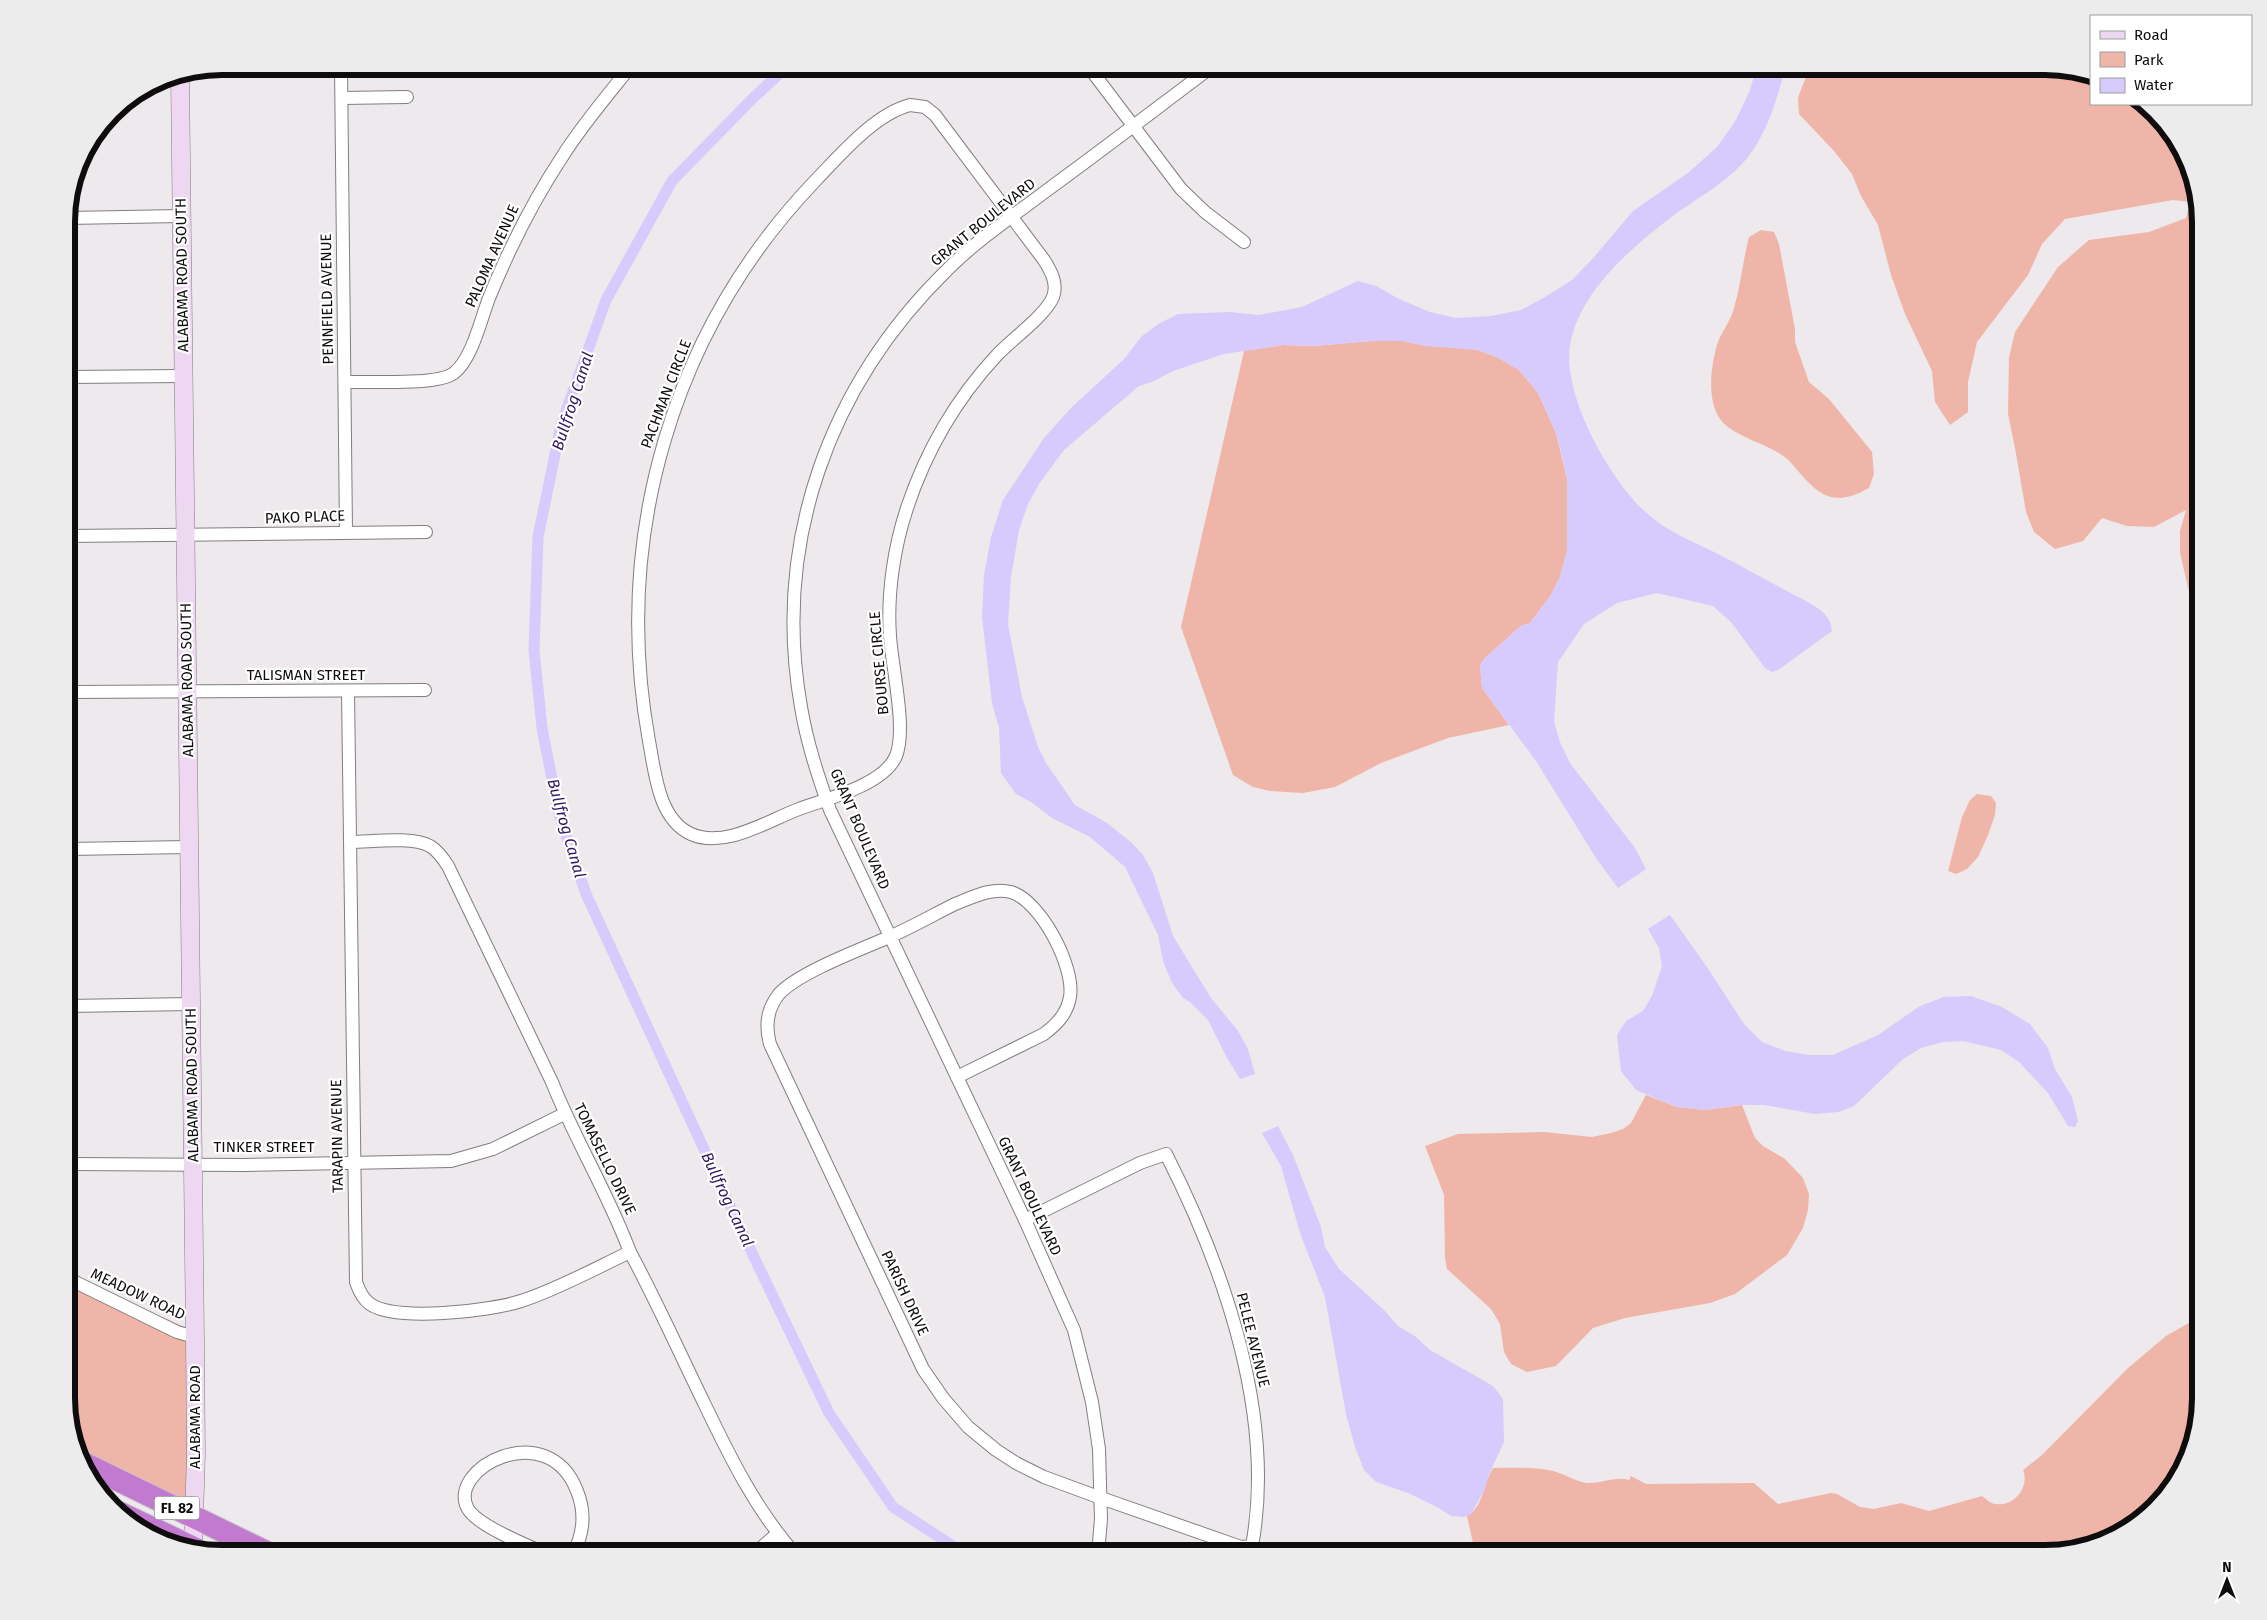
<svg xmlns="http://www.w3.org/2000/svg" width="2267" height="1620" font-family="'Fira Sans',sans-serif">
<rect width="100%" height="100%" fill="#eee9ec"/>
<g fill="#efb5a8">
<polygon points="1810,66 2045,66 2091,74 2091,104 2144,104 2185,153 2201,222 2201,621 2194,613 2180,553 2180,531 2186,510 2154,527 2127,526 2102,518 2083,541 2055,549 2034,532 2026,512 2015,448 2008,414 2009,357 2015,332 2058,267 2089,240 2149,232 2186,218 2190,202 2173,200 2065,219 2042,244 2028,275 1977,342 1968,382 1968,412 1950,425 1935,402 1932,371 1905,314 1891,275 1878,225 1861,196 1852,174 1834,151 1799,114 1798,98"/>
<path d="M1761 230 1774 232 1779 244 1795 329V342L1809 382 1829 399 1872 452 1874 474 1869 488C1832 509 1817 494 1793 465 1777 446 1748 442 1728 427 1705 410 1710 370 1717 345 1721 332 1731 321 1734 308 1741 284 1743 260 1749 237Z"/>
<polygon points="1372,341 1403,341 1426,346 1455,347 1477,350 1497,357 1519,370 1538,393 1556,433 1567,479 1567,551 1560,577 1551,595 1530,623 1521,626 1486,657 1480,665 1482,688 1509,725 1448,738 1381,763 1335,787 1303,793 1270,791 1253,787 1233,775 1181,627 1244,351 1283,345 1313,346"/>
<polygon points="1977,794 1991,796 1996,803 1995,815 1988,835 1978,857 1967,869 1956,874 1948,871 1962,817 1970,800"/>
<polygon points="1646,1095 1677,1107 1705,1110 1742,1105 1755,1138 1763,1146 1785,1159 1803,1178 1809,1194 1808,1210 1803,1228 1787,1255 1735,1294 1710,1303 1625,1318 1593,1328 1556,1366 1527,1372 1511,1364 1504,1352 1500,1324 1491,1309 1447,1269 1445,1258 1444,1195 1425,1146 1458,1134 1544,1132 1592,1137 1611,1133 1623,1129 1631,1123"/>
<polygon points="67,1275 189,1329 189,1507 81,1455 67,1408"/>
<path d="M2201 1316V1398L2192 1448 2169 1493 2114 1538 2045 1554H1476L1475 1552 1467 1516C1483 1508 1484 1482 1493 1468 1516 1468 1540 1466 1562 1474 1570 1477 1578 1482 1587 1483 1602 1484 1615 1476 1629 1480L1631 1476 1646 1484 1754 1483 1778 1504 1831 1493 1837 1494 1860 1507 1874 1509 1901 1503 1929 1511 1982 1496C1986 1499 1991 1504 1996 1504 2014 1507 2030 1487 2023 1470L2042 1455 2128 1368 2166 1336Z"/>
</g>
<g fill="#d7cafd">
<path d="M1757 66H1786C1778 94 1771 122 1755 147 1733 182 1696 197 1665 222 1649 234 1632 249 1617 264 1595 287 1576 313 1570 345 1562 396 1611 483 1649 515 1668 532 1692 541 1714 552 1746 568 1776 586 1808 602 1821 610 1830 615 1832 631L1778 670 1772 672 1765 668 1731 622 1713 606 1657 593 1617 603 1584 624 1558 662 1554 722 1560 742 1570 763 1635 848 1646 869 1618 888 1596 858 1536 761 1482 688 1480 665 1486 657 1521 626 1530 623 1551 595 1560 577 1567 551V479L1562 456 1556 433 1538 393 1519 370 1497 357 1477 350 1426 346 1403 341H1372L1313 346 1283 345 1224 354 1173 371 1154 381 1139 386 1064 450 1039 484 1028 504 1019 530 1011 577 1008 624 1022 697 1038 747 1046 763 1075 805 1107 823 1132 843 1143 855 1153 873 1173 936 1211 998 1238 1031 1248 1049 1255 1074 1240 1079 1227 1058 1208 1020 1190 1002 1183 998 1172 983 1163 961 1158 935 1125 867 1090 837 1052 818 1031 802 1016 794 1001 773 999 728 992 703 982 617 984 575 991 537 1003 500 1044 438 1071 408 1124 359 1142 336 1160 323 1178 314 1230 312 1259 315 1302 307 1358 281 1376 286 1399 299 1430 312 1456 318 1491 316 1521 310 1545 297 1572 280 1594 257 1633 211 1688 173 1717 147 1736 120 1750 90Z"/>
<polygon points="1670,915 1707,967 1744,1024 1762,1042 1785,1051 1809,1055 1833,1055 1878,1035 1920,1006 1944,997 1971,996 2002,1007 2030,1024 2048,1048 2055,1069 2072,1097 2078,1121 2075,1127 2068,1126 2048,1093 2019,1062 2001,1050 1963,1041 1943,1042 1921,1048 1903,1059 1854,1106 1839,1112 1815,1114 1764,1105 1740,1105 1705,1110 1677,1107 1636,1090 1621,1071 1617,1035 1626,1021 1643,1011 1652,996 1662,966 1659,948 1648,929"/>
<polygon points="1278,1126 1293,1155 1321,1227 1325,1247 1339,1269 1384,1310 1398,1326 1416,1337 1430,1350 1493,1386 1503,1399 1504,1442 1490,1472 1484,1491 1471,1514 1464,1517 1451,1516 1439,1508 1408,1493 1376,1482 1364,1470 1355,1447 1346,1414 1325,1297 1300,1233 1281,1166 1262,1133"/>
</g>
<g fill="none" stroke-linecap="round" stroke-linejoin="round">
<polyline stroke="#d7cafd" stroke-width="11" points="788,66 753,98 672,181 606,300 561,425 538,537 534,650 542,728 559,814 586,894 753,1255 829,1413 893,1507 965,1554"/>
<defs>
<g id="street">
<polyline points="341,66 346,532"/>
<polyline points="1088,66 1181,189 1205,212 1244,242"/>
<polyline points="342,98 407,97"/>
<path d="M910 105 925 107 935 115 1044 260C1051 271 1058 284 1053 297 1046 315 1011 340 997 355 956 399 926 451 907 508 894 547 887 594 890 636 892 668 907 729 896 756 884 785 826 799 799 809 767 821 725 849 691 834 658 819 655 772 649 741 612 537 672 330 816 180 841 154 875 114 910 105Z"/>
<polyline points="67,218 181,216"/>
<polyline points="67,377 183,376"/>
<path d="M346 382C369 381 437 386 454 373 472 359 481 319 489 298 509 249 533 201 562 157 582 125 607 96 631 66"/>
<polyline points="67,536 426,532"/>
<path d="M348 691 356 1282C359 1291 363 1299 370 1304 396 1322 491 1311 521 1301 556 1290 596 1268 630 1252"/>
<polyline points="67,692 425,690"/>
<path d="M351 842C371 842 412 836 430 846 438 851 443 858 448 866L552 1082C575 1140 608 1193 630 1252 657 1302 680 1354 705 1405 730 1457 756 1510 795 1554"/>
<polyline points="67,849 189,847"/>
<polyline points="67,1006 191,1004"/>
<path d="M957 1077 1044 1034C1057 1024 1067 1014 1070 997 1075 967 1041 901 1011 892 992 887 973 897 955 904 933 915 910 928 887 938 859 950 798 973 779 994 767 1009 765 1026 770 1044L923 1369 943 1398 968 1427 996 1450 1016 1463 1044 1477 1101 1498 1241 1547 1252 1546C1276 1416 1224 1268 1166 1154L1140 1163 1025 1220"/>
<polyline points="67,1164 244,1165 451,1161 493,1149 564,1114"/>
<polyline points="67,1278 177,1332 195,1337"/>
<path d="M547 1554C528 1546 478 1526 468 1509 445 1469 548 1415 577 1491 586 1513 584 1533 573 1554"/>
<polyline points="754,1554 777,1534"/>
<path d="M1098 1554 1101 1519 1099 1449 1092 1402 1074 1330 1025 1220 830 810C818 776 807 743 801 707 772 542 829 385 948 269 977 240 1013 216 1046 191 1102 150 1157 108 1213 66"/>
</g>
<polyline id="secondary" points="180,75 195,1337 196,1455 193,1548"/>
<g id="highway">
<polyline points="83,1463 270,1554"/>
<polyline points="120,1513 196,1549"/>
</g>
</defs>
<use href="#street" stroke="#827d80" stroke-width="14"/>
<use href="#secondary" stroke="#827d80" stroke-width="19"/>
<use href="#highway" stroke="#c5c5c5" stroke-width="24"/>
<use href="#street" stroke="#fff" stroke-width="12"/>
<use href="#secondary" stroke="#edd7f1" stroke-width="18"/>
<use href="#highway" stroke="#c27ad0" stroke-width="22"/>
</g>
<g text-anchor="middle" stroke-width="4.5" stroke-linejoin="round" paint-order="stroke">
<rect fill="#fff" stroke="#565556" stroke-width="1" x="154.5" y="1496.5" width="45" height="23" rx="4"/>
<g font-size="14" font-weight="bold" fill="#0e0c0d">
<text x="177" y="1513">FL 82</text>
</g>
<g font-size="15" fill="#0e0c0d" stroke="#fff">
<text transform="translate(983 222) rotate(-39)" y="5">GRANT BOULEVARD</text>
<text transform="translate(492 256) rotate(-66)" y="5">PALOMA AVENUE</text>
<text transform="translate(182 275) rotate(-91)" y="5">ALABAMA ROAD SOUTH</text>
<text transform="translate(327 299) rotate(-91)" y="5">PENNFIELD AVENUE</text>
<text transform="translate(666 394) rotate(-69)" y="5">PACHMAN CIRCLE</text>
<text transform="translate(305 517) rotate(-2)" y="5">PAKO PLACE</text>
<text transform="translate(879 663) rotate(-95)" y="5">BOURSE CIRCLE</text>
<text x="306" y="680">TALISMAN STREET</text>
<text transform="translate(187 680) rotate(-91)" y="5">ALABAMA ROAD SOUTH</text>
<text transform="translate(860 829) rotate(67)" y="5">GRANT BOULEVARD</text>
<text transform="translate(192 1085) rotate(-91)" y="5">ALABAMA ROAD SOUTH</text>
<text transform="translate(337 1136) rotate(-91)" y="5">TARAPIN AVENUE</text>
<text x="264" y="1152">TINKER STREET</text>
<text transform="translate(605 1159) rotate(64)" y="5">TOMASELLO DRIVE</text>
<text transform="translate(1030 1196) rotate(65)" y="5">GRANT BOULEVARD</text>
<text transform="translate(905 1293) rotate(65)" y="5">PARISH DRIVE</text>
<text transform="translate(138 1294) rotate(25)" y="5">MEADOW ROAD</text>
<text transform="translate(1253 1340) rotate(76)" y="5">PELEE AVENUE</text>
<text transform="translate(195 1417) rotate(-90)" y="5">ALABAMA ROAD</text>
</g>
<g font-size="16" font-style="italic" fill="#33165d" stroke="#fff">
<text transform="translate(572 401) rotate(-72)" y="6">Bullfrog Canal</text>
<text transform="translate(567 828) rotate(74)" y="6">Bullfrog Canal</text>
<text transform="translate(728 1199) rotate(65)" y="6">Bullfrog Canal</text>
</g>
</g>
<path d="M0 0H2267V1620H0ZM222 75H2045A147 147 0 0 1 2192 222V1398A147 147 0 0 1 2045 1545H222A147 147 0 0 1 75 1398V222A147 147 0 0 1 222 75Z" fill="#ececec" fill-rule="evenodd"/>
<path fill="none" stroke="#0e0c0d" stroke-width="6" d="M222 75H2045A147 147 0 0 1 2192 222V1398A147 147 0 0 1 2045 1545H222A147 147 0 0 1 75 1398V222A147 147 0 0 1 222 75Z"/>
<rect x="2090" y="15" width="162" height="90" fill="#ffffff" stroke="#9f9e9e"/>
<rect x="2100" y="31" width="25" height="8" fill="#edd7f1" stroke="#9f9e9e"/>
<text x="2134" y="40" font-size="15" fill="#0e0c0d">Road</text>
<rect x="2100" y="52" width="25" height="15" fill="#efb5a8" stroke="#9f9e9e"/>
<text x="2134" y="65" font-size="15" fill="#0e0c0d">Park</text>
<rect x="2100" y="78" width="25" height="15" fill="#d7cafd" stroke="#9f9e9e"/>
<text x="2134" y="90" font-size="15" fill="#0e0c0d">Water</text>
<g transform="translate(2227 1580)" stroke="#ffffff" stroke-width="4" paint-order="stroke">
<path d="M0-4L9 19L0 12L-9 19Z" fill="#0e0c0d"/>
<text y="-8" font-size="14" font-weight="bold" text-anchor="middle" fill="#0e0c0d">N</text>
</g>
</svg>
